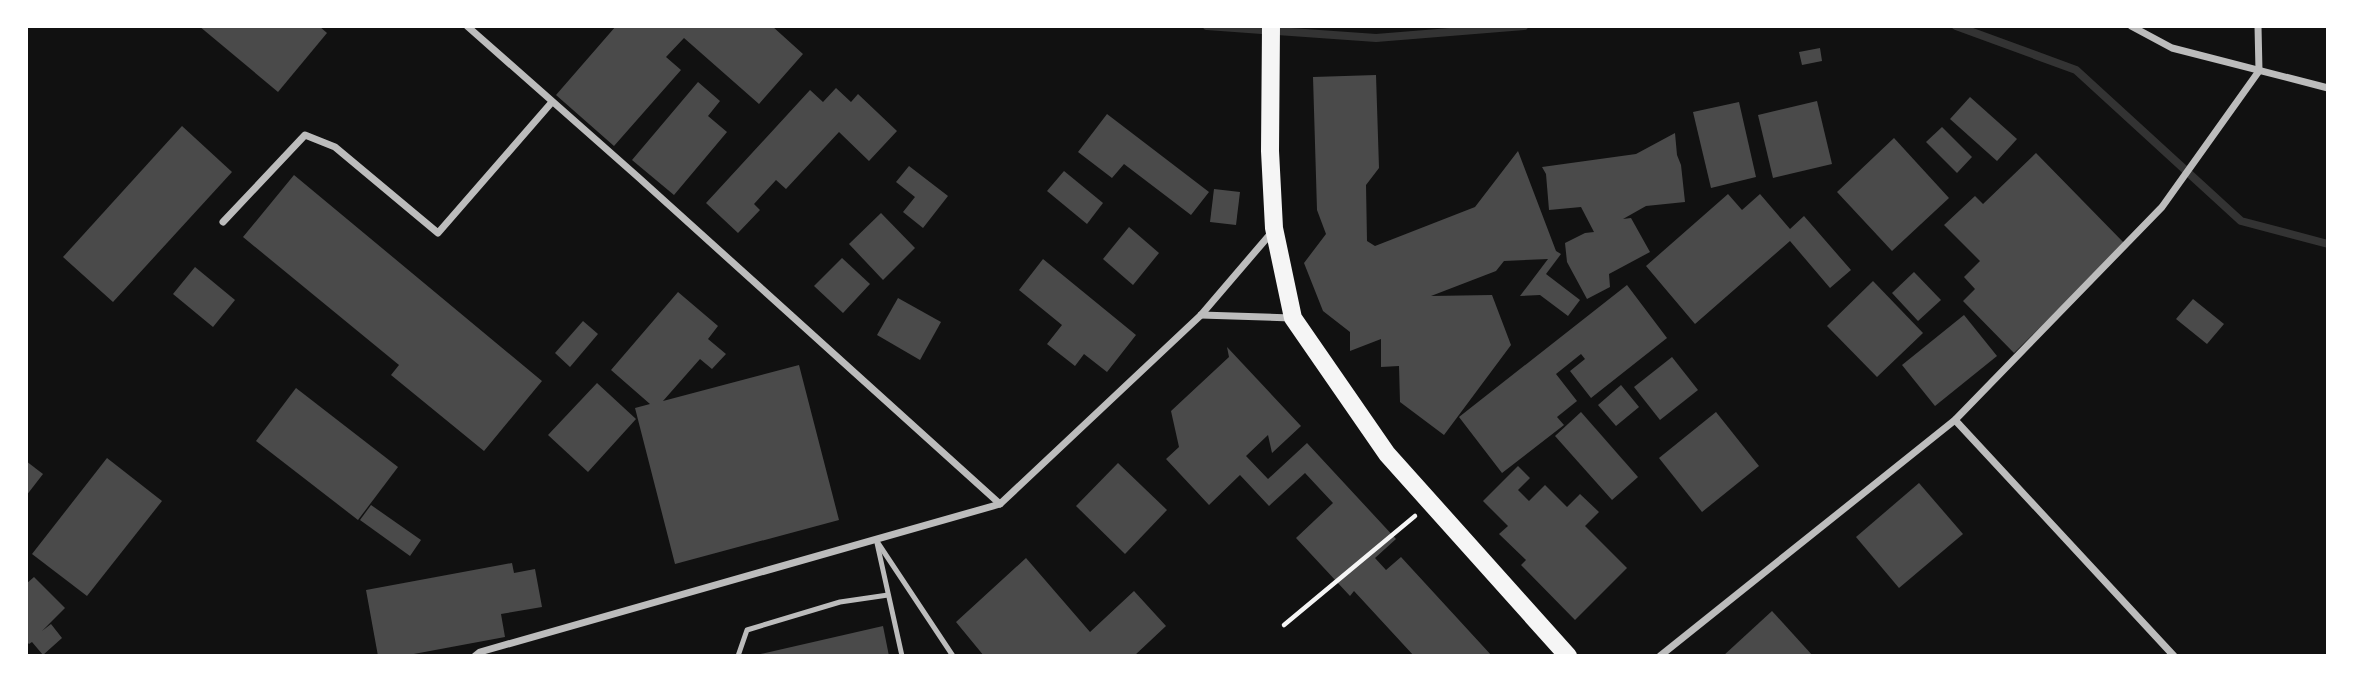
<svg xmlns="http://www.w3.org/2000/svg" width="2354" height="682" font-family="Inter,sans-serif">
<rect width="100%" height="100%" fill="#111"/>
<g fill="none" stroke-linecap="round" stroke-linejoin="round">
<g stroke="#333" stroke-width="8">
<polyline points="1207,26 1376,38 1524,26"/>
<polyline points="1956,26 2076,70 2241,221 2328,244"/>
</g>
</g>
<g fill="#4a4a4a">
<polygon points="199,26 319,26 327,33 278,92"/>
<polygon points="616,26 772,26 803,54 759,104 684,38 666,57 681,70 614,146 556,95"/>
<polygon points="1820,48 1822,61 1802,65 1799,52"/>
<polygon points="1376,75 1379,168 1366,185 1367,241 1375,246 1475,207 1518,151 1556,251 1561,254 1546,274 1580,300 1568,316 1540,295 1520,296 1548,259 1504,261 1496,271 1431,296 1492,295 1511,345 1444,435 1400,402 1399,366 1381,367 1381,339 1350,351 1350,332 1323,311 1304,263 1326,234 1317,210 1313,77"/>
<polygon points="698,82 720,101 708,116 727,132 674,195 632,160"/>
<polygon points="836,88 851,102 858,94 897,131 869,161 839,132 786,189 776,180 754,204 760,210 738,233 706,203 810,90 823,102"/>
<polygon points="1970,97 2017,139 1997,161 1950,119"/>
<polygon points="1817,101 1832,164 1773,178 1758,115"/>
<polygon points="1739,102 1756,177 1711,188 1693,112"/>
<polygon points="1107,114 1209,192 1191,215 1124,164 1112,178 1078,152"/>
<polygon points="182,126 232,172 113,302 63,257"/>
<polygon points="1942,127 1972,157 1957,173 1926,142"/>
<polygon points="1675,133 1677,155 1681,165 1685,202 1646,206 1623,219 1631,218 1650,252 1609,274 1610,287 1587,299 1567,262 1565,243 1585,233 1594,232 1581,207 1549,210 1546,174 1542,167 1636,154"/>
<polygon points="1894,138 1949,198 1892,251 1837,192"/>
<polygon points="2036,153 2125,244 2014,353 1963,301 1975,289 1964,277 1980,261 1944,225 1975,196 1983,204"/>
<polygon points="909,166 948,196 923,228 903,212 915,197 896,182"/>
<polygon points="1064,171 1103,203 1087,224 1047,191"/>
<polygon points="294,175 542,381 484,451 391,375 399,365 243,237"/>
<polygon points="1214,189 1240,192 1236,225 1210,222"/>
<polygon points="1728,194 1742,210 1760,194 1790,229 1804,216 1851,270 1830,288 1790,241 1695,324 1646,266"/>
<polygon points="881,213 915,248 883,280 849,244"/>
<polygon points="1129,227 1159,253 1133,285 1103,259"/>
<polygon points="842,258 870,284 843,313 814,286"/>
<polygon points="1043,259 1136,335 1107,372 1084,354 1075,366 1047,344 1062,325 1019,290"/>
<polygon points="195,267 235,300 213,327 173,294"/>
<polygon points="1914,272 1941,300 1918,321 1892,293"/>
<polygon points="1873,281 1923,333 1877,377 1827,326"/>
<polygon points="1627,285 1667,338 1591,398 1570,371 1585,359 1581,354 1556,374 1577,401 1557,417 1564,425 1502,473 1459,417"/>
<polygon points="678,292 718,326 708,339 726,354 712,369 700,359 663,401 799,365 839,520 675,564 635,408 650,404 611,370"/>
<polygon points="898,298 941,322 920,360 877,335"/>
<polygon points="2193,299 2224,324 2207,344 2176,319"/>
<polygon points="1964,315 1997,356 1935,406 1902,365"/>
<polygon points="583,321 598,334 570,367 555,353"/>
<polygon points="1227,347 1301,426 1272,453 1268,435 1246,456 1268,479 1307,443 1396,539 1375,558 1386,570 1401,557 1492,656 1414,656 1354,591 1350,596 1296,538 1333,503 1305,473 1269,506 1240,475 1209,505 1166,459 1179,447 1171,411 1229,357"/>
<polygon points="1672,357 1698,390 1660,420 1634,387"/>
<polygon points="597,383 636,419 588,472 548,435"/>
<polygon points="1621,385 1639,407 1616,426 1598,405"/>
<polygon points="296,388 398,467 358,520 256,441"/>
<polygon points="1581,412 1638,477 1612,500 1555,436"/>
<polygon points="1716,412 1759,466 1702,512 1659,458"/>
<polygon points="107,458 162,501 87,596 32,554"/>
<polygon points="26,461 43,474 26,496"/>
<polygon points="1118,463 1167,510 1125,554 1076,506"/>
<polygon points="1518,466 1530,478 1518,490 1529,501 1545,485 1567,507 1580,494 1599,512 1585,526 1627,568 1575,620 1521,565 1526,560 1499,534 1508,526 1483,501"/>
<polygon points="1919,483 1963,534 1899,588 1856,537"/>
<polygon points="371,505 421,540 410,556 360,520"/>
<polygon points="1026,558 1090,632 1134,591 1166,626 1134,656 984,656 956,622"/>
<polygon points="512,563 514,573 535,569 542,607 501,614 505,637 403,656 378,656 366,590"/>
<polygon points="34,577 65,608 42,631 51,624 62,638 43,655 32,642 29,644 26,641 26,584"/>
<polygon points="1772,611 1813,656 1723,656"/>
<polygon points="883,626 889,656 756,656 756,655"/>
</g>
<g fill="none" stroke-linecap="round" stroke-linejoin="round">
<polyline stroke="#f5f5f5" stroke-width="4.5" points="1284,625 1415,516"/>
<g stroke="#bcbcbc" stroke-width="5">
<polyline points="876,540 953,656"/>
<polyline points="877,543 902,656"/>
<polyline points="738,656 747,630 840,602 888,595"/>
</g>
<g stroke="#bcbcbc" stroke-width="7">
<polyline points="467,26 638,177 1000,504 1201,315 1272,232"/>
<polyline points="2131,26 2172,48 2328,88"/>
<polyline points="223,222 305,135 335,147 438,233 552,102"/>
<polyline points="1201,315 1291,318"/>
<polyline points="1955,420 2174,656"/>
<polyline points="475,656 480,652 1000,504"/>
<polyline points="1660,656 1955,420 2162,207 2259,71 2258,26"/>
</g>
<polyline stroke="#f5f5f5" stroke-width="18" points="1271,26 1270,151 1274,228 1293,318 1387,454 1568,656"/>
</g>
<rect width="2354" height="682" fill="none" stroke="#ffffff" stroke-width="56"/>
</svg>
